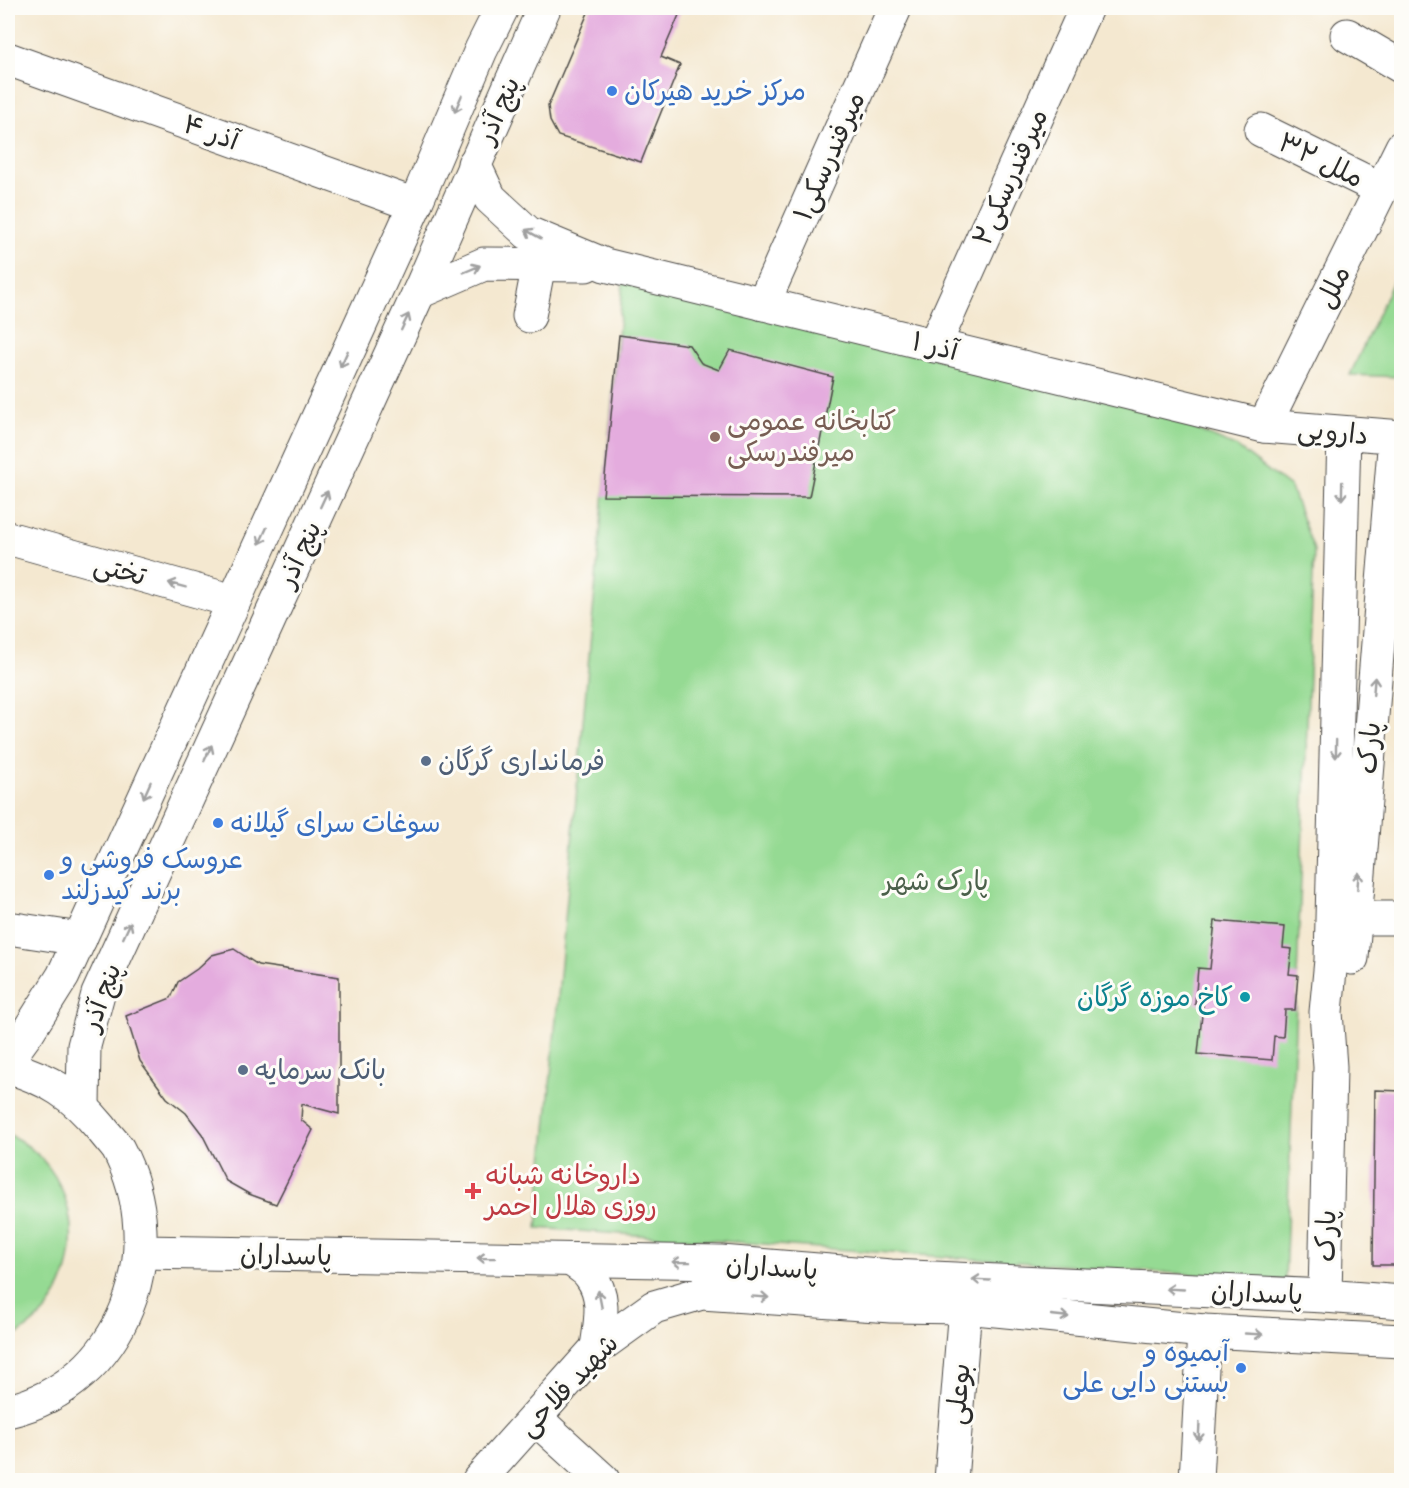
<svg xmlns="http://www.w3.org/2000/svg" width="1409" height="1488" font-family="'Indie Flower','Playpen Sans Arabic',sans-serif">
<rect width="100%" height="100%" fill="#fdfcf7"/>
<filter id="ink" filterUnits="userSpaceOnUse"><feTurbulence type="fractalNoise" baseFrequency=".0167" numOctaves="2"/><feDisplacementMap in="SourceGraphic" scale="12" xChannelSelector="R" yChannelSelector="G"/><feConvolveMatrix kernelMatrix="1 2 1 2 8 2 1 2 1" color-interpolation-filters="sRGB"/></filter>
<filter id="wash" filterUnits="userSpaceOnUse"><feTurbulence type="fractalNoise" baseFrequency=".008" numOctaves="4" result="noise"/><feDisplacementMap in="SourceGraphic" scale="24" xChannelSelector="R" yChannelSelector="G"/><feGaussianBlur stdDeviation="1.35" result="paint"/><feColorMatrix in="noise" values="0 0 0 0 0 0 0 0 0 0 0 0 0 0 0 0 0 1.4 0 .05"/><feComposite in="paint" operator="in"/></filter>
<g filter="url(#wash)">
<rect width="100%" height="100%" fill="#f4e8d0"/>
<g fill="#95da93" stroke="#60825f" stroke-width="1.5">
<polygon points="1401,264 1401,377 1350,375"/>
<polygon points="623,282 1155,412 1237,447 1291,488 1314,550 1285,1281 537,1228"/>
<path d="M8 1134C74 1165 91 1252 47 1309 36 1323 22 1332 8 1340Z"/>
</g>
<g id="blocks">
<g fill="#e4acde">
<polygon points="590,8 682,8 661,57 680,65 641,162 558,136 550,121 548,106"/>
<polygon points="619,335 689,345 701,363 719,370 730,350 833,377 809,497 603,496"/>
<polygon points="1215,921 1285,927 1283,948 1292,949 1289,974 1298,975 1295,1010 1285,1010 1283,1037 1274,1036 1272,1060 1198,1054 1203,1005 1195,1004 1198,968 1210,969"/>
<polygon points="234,949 258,965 339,977 339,1114 302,1104 301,1120 313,1130 276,1204 249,1194 226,1181 202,1134 186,1113 167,1098 140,1061 126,1016 171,998 178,982 197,969 212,955"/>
<polygon points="1375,1090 1402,1091 1402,1265 1373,1265"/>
</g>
</g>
</g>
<g filter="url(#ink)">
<use href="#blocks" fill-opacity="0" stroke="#494744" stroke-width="1.5"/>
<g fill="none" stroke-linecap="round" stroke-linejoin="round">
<defs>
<g id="minor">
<polyline points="1347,35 1402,67"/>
<polyline points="8,59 415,205"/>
<polyline points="1261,130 1381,189"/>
<polyline points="474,164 490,198 528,233 605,265 1264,426 1402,437"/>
<polyline points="419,292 484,264 586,265"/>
<polyline points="763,304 895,8"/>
<polyline points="529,316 539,264"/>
<polyline points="934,346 1086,8"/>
<polyline points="1264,426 1402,147"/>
<polyline points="8,538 233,601"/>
<polyline points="1355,918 1402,918"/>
<polyline points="8,928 80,939"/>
<polyline points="1352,958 1395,437"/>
<polyline points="1325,1296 1330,1067 1326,1012 1331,960 1344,433"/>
<polyline points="535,1418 603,1480"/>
<polyline points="951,1480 965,1307"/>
<polyline points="1196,1480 1204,1331"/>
</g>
<g id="major">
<polyline points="8,1059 29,1030 63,976 415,205 481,50 502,8"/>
<path d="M8 1067C50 1080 72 1093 101 1128 106 1135 113 1142 118 1149 172 1251 124 1384 8 1411"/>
<polyline points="83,1106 84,1046 98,994 419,292 544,8"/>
<polyline points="141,1252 721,1262 891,1276 1325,1296 1402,1302"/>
<path d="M572 1260C578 1265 586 1269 590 1275 607 1297 600 1323 597 1348"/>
<polyline points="479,1480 597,1348 654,1307 702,1293 891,1306 965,1307 1204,1331 1402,1341"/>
</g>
</defs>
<use href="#minor" stroke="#494744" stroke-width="35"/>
<use href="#major" stroke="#494744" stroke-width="35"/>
<use href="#minor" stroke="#fff" stroke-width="33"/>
<use href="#major" stroke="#fff" stroke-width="33"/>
</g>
<defs><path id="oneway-shaft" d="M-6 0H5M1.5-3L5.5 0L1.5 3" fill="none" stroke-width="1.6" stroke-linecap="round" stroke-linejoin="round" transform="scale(1.5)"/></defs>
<g stroke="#a0a0a0">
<use href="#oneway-shaft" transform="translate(458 104) rotate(113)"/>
<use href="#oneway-shaft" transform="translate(533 234) rotate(-151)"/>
<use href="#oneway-shaft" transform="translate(472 269) rotate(-23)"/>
<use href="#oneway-shaft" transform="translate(405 322) rotate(-65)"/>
<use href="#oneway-shaft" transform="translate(344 359) rotate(115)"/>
<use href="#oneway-shaft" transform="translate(1342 491) rotate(91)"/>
<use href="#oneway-shaft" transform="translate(324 499) rotate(-65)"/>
<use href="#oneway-shaft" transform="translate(263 536) rotate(115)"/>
<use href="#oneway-shaft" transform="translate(177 585) rotate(-165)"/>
<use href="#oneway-shaft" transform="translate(1374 686) rotate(-85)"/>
<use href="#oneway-shaft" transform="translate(1336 749) rotate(91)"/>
<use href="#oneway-shaft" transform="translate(208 753) rotate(-65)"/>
<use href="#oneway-shaft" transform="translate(147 790) rotate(114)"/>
<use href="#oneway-shaft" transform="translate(1358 881) rotate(-85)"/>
<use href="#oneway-shaft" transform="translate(127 930) rotate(-65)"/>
<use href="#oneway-shaft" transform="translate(486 1258) rotate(-179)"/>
<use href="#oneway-shaft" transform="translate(681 1262) rotate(-179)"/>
<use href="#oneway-shaft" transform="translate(981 1280) rotate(-177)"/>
<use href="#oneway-shaft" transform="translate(1175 1289) rotate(-177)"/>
<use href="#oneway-shaft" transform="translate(760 1297) rotate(4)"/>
<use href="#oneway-shaft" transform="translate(600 1299) rotate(-101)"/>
<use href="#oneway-shaft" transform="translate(1060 1316) rotate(6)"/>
<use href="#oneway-shaft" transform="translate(1254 1334) rotate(3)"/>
<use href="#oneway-shaft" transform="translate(1199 1432) rotate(93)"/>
</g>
</g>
<g fill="#3f7fe0" stroke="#fdfcf7" stroke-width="2">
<circle cx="612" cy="91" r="6"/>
<circle cx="218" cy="823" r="6"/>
<circle cx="49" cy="875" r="6"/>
<circle cx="1241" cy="1368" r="6"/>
</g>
<circle fill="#8d6e63" stroke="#fdfcf7" stroke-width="2" cx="715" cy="437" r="6"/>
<g fill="#5c6f8a" stroke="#fdfcf7" stroke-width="2">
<circle cx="426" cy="761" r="6"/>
<circle cx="243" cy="1070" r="6"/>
</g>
<circle fill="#0f9aa8" stroke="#fdfcf7" stroke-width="2" cx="1245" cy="997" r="6"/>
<path fill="#e0444e" stroke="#fdfcf7" stroke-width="2" d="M470 1182h6v6h6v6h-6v6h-6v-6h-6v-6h6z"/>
<g text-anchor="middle" stroke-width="6" stroke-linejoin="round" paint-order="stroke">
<g font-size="27" fill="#366cbe" stroke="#fdfcf7" text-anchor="start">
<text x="624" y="100">مرکز خرید هیرکان</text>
<text x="230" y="832">سوغات سرای گیلانه</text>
<text x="61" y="868">عروسک فروشی و<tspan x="61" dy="31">برند کیدزلند</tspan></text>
<text x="1229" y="1361" text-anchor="end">آبمیوه و<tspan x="1229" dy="31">بستنی دایی علی</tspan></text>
</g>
<g font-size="27" fill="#2b2b2b" stroke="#fdfcf7">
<text transform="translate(498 110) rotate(-66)" y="9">پنج آذر</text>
<text transform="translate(211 132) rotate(20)" y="9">آذر ۴</text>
<text transform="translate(829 156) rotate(-66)" y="9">میرفندرسکی۱</text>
<text transform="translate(1321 160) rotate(26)" y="9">۳۲ ملل</text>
<text transform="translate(1010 177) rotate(-66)" y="9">میرفندرسکی۲</text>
<text transform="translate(1333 287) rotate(-64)" y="9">ملل</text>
<text transform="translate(935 346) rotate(14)" y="9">۱ آذر</text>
<text transform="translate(1333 432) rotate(5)" y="9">دارویی</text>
<text transform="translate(299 554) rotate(-65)" y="9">پنج آذر</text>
<text transform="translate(120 570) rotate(15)" y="9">تختی</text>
<text transform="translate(1369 748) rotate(-85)" y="9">پارک</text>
<text transform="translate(101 997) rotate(-70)" y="9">پنج آذر</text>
<text transform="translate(1326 1236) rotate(-89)" y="9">پارک</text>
<text transform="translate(286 1255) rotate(1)" y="9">پاسداران</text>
<text transform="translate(772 1267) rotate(4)" y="9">پاسداران</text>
<text transform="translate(1257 1293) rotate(3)" y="9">پاسداران</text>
<text transform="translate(568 1385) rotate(-46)" y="9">شهید فلاحی</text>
<text transform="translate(958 1394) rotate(-85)" y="9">بوعلی</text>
</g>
<g font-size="27" fill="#785e54" stroke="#fdfcf7" text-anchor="start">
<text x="727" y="430">کتابخانه عمومی<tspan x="727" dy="31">میرفندرسکی</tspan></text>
</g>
<g font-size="27" fill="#4e5e75" stroke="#fdfcf7" text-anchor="start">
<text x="438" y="770">فرمانداری گرگان</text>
<text x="255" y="1079">بانک سرمایه</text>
</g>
<g font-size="27" fill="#4b604a" stroke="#fdfcf7">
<text x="936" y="890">پارک شهر</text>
</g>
<g font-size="27" fill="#0d838f" stroke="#fdfcf7" text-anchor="end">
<text x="1233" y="1006">کاخ موزه گرگان</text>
</g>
<g font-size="27" fill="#be3a42" stroke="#fdfcf7" text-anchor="start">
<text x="485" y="1184">داروخانه شبانه<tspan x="485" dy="31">روزی هلال احمر</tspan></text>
</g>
</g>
<rect width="1409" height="1488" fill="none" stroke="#fdfcf7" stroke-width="30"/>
</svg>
